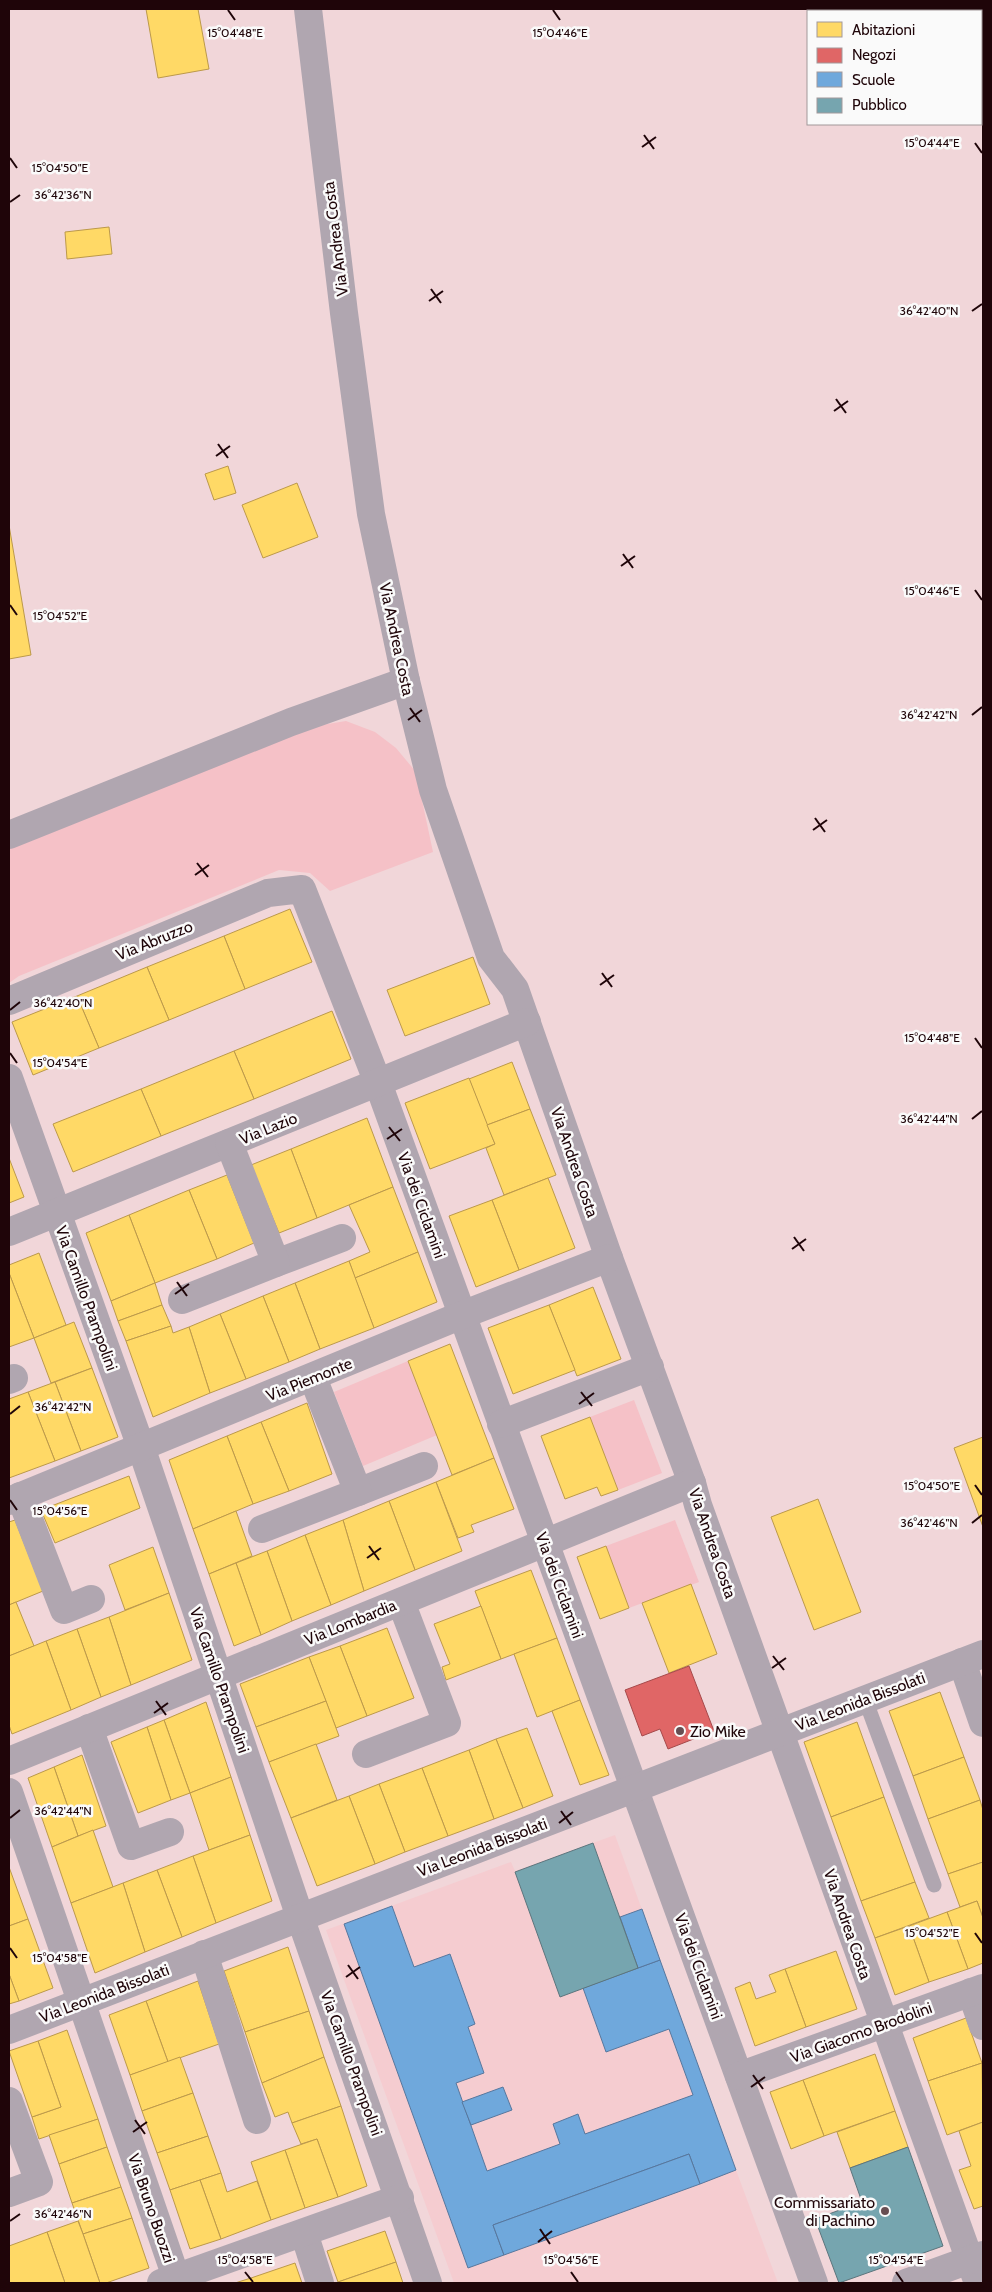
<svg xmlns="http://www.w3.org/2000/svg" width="992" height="2292" font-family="Cabin,sans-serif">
<rect width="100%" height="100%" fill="#f1d6d9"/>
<polygon fill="#f5ccd0" points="615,1835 736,2170 778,2283 454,2283 326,1930 511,1862 515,1871"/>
<g fill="#f5c1c7">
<polygon points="346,721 375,732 396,748 416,772 433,852 330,891 310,873 279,870 19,976 9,983 9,842 297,729"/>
<polygon points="408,1361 437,1435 363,1466 334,1392"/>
<polygon points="634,1400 662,1473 618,1490 590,1417"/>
<polygon points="675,1520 699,1582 629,1608 606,1546"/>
</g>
<g fill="#ffd966" stroke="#bc994a">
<polygon points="146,9 198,9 209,69 158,78"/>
<polygon points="109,227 112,254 67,259 65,232"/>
<polygon points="228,466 236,493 214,500 205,474"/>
<polygon points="297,483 318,537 263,558 242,505"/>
<polygon points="9,525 31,655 9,659"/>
<polygon points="290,909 312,962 245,989 224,936"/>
<polygon points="224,936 245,989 169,1020 147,967"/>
<polygon points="473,957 490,1004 405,1036 387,990"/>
<polygon points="147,967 169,1020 99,1048 77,996"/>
<polygon points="77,996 99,1048 33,1075 12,1022"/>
<polygon points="332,1011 351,1059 254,1099 234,1051"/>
<polygon points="234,1051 254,1099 161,1136 141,1089"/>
<polygon points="512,1062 530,1109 487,1125 469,1079"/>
<polygon points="469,1078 495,1144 430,1169 405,1103"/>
<polygon points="141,1089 161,1136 73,1172 53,1124"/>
<polygon points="530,1109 556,1175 504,1195 486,1148 495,1144 487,1125"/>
<polygon points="367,1118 393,1187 317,1218 291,1149"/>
<polygon points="291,1149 317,1218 279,1233 251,1165"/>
<polygon points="9,1158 24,1197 9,1203"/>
<polygon points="227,1175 254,1243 217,1259 189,1190"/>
<polygon points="548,1178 575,1248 519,1270 492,1200"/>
<polygon points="393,1187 418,1252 355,1278 349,1261 370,1252 349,1205"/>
<polygon points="189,1190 217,1259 155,1283 129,1215"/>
<polygon points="492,1200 519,1270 476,1287 449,1216"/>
<polygon points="129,1215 155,1283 111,1301 86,1233"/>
<polygon points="418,1252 437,1302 374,1328 355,1278"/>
<polygon points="39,1253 66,1325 34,1338 9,1273 9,1265"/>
<polygon points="349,1261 374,1328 320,1349 295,1283"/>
<polygon points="9,1273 34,1338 9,1347"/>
<polygon points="155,1283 162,1305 118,1321 111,1301"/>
<polygon points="295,1283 320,1349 289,1362 263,1296"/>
<polygon points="593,1287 621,1359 577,1376 549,1305"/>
<polygon points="263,1296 289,1362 246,1379 220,1314"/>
<polygon points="162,1305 171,1326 126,1341 118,1321"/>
<polygon points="549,1305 575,1370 513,1394 488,1328"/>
<polygon points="220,1314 246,1379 210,1393 189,1327"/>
<polygon points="74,1322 92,1368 51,1383 34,1338"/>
<polygon points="171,1326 173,1333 189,1327 210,1393 153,1417 126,1341"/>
<polygon points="450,1344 494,1458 452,1475 408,1361"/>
<polygon points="92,1368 118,1437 81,1451 55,1382"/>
<polygon points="55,1382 81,1451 55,1461 28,1392"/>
<polygon points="28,1392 55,1461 9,1478 9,1399"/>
<polygon points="307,1403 332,1474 289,1491 261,1422"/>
<polygon points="590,1417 618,1490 601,1496 597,1487 565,1499 541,1436"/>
<polygon points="261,1422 289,1491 253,1504 227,1436"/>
<polygon points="227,1436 253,1504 193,1529 169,1460"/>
<polygon points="983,1437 983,1527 954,1448"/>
<polygon points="494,1458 514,1509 471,1525 474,1532 458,1538 436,1482"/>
<polygon points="129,1476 140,1508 55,1543 41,1510"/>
<polygon points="436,1482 462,1551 415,1570 389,1501"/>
<polygon points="818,1499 861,1612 814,1630 771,1517"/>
<polygon points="389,1501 415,1570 364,1591 343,1520"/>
<polygon points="236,1511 252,1556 209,1574 193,1529"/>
<polygon points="15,1520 43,1591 9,1605 9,1522"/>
<polygon points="343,1520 364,1591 331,1605 305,1535"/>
<polygon points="305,1535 331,1605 292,1621 267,1551"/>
<polygon points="606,1546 629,1608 600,1619 577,1557"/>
<polygon points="153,1547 169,1593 125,1610 109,1565"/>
<polygon points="267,1551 292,1621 261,1635 236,1563"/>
<polygon points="236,1563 261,1635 234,1646 209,1574"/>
<polygon points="531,1570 557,1638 501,1659 475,1591"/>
<polygon points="691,1584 717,1654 669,1673 642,1603"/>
<polygon points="169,1593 192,1660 131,1685 109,1617"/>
<polygon points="16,1602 34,1646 9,1656 9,1605"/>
<polygon points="481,1606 501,1659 446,1680 442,1667 450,1664 434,1624"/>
<polygon points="109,1617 131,1685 101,1697 77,1629"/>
<polygon points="387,1628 414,1698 367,1716 340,1646"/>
<polygon points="77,1629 101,1697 71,1710 46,1641"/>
<polygon points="557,1638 580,1700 537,1717 514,1654"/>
<polygon points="46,1641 71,1710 12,1734 9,1725 9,1656"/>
<polygon points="340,1646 367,1716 336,1728 309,1657"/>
<polygon points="309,1657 326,1701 256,1727 240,1684"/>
<polygon points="940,1692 964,1757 913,1776 889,1711"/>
<polygon points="580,1700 609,1775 580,1785 552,1711"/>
<polygon points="326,1701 339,1736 269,1762 256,1727"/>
<polygon points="206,1702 231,1777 190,1793 164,1720"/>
<polygon points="164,1720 190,1793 171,1800 147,1727"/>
<polygon points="857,1722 884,1797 831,1817 804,1742"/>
<polygon points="147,1727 171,1800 138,1813 111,1742"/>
<polygon points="527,1728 553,1796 523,1808 496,1739"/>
<polygon points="496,1739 523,1808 494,1819 469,1750"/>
<polygon points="316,1744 337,1800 291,1818 269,1762"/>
<polygon points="469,1750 494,1819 448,1836 422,1768"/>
<polygon points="82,1755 106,1826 78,1836 54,1767"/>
<polygon points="964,1757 980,1800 928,1819 913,1776"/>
<polygon points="54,1767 78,1836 52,1847 28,1778"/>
<polygon points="422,1768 448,1836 405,1852 379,1784"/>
<polygon points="231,1777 250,1835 209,1850 190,1793"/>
<polygon points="379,1784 405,1852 375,1864 349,1796"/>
<polygon points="349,1796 375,1864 317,1886 291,1818"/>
<polygon points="884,1797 915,1882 861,1901 831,1817"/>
<polygon points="980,1800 983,1810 983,1862 948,1874 928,1819"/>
<polygon points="93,1830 113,1887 71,1903 52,1847"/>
<polygon points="250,1835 272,1901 216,1923 193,1856"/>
<polygon points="193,1856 216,1923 182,1937 157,1870"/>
<polygon points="983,1862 983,1918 977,1901 960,1907 948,1874"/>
<polygon points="9,1867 28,1919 9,1926"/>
<polygon points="157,1870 182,1937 145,1952 123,1883"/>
<polygon points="915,1882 929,1918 875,1938 861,1901"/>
<polygon points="123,1883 145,1952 95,1973 71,1903"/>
<polygon points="977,1901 983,1918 983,1963 968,1969 947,1912"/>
<polygon points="947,1912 968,1969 929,1982 909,1926"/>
<polygon points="28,1919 53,1988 19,2001 9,1974 9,1926"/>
<polygon points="909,1926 929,1982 895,1995 875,1938"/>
<polygon points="288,1947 309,2011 245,2032 224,1971"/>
<polygon points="836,1951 857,2009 806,2027 785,1969"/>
<polygon points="785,1969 806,2027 755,2046 735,1988 750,1982 756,1999 776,1992 769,1975"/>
<polygon points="9,1974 19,2001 9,2004"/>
<polygon points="198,1981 219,2044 168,2062 146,2001"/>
<polygon points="146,2001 168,2062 130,2075 109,2015"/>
<polygon points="309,2011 324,2057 262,2083 245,2032"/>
<polygon points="966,2018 982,2063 928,2081 913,2038"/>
<polygon points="67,2030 98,2119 39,2139 32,2117 61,2107 38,2041"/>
<polygon points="38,2041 61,2107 32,2117 9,2051"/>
<polygon points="875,2054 895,2111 824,2136 803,2080"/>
<polygon points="180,2057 193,2093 142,2111 130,2075"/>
<polygon points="324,2057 341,2106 292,2123 288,2112 275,2117 262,2083"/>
<polygon points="982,2063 983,2122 947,2135 928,2081"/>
<polygon points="803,2080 824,2136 791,2149 770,2092"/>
<polygon points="193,2093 208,2136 157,2153 142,2111"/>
<polygon points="341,2106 367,2186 338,2197 317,2139 301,2144 292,2123"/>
<polygon points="895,2111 908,2147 850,2168 837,2132"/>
<polygon points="98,2119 107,2147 59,2164 49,2135"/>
<polygon points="983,2122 983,2206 974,2209 959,2170 971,2166 959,2131"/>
<polygon points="208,2136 221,2173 170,2190 157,2153"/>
<polygon points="317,2139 338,2197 305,2208 285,2150"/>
<polygon points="107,2147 121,2187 72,2203 59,2164"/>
<polygon points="285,2150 305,2208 271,2220 251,2162"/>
<polygon points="221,2173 227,2192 257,2181 271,2220 221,2239 200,2180"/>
<polygon points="200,2180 221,2239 190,2249 170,2190"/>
<polygon points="121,2187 132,2218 83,2234 72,2203"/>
<polygon points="132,2218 149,2268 106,2283 100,2283 83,2234"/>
<polygon points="78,2221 83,2234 100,2283 65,2283 47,2232"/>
<polygon points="385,2231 396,2262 338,2282 327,2251"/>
<polygon points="47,2232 65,2283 9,2283 9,2246"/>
<polygon points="396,2262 403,2283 339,2283 338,2282"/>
<polygon points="295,2263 302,2283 253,2283 251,2278"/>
<polygon points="251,2278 253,2283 235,2283"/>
</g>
<polygon fill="#e06666" stroke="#a6494a" points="689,1666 714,1731 668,1749 660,1729 642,1736 625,1690"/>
<g fill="#6fa8dc" stroke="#57779d">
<polygon points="392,1906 414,1967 450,1954 475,2024 468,2027 484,2073 456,2083 487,2171 560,2144 553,2124 578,2114 585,2134 693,2095 669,2029 606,2052 583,1988 660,1960 736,2170 700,2184 689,2154 493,2225 504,2255 468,2268 344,1924"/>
<polygon points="642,1909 660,1960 638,1968 620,1917"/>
<polygon points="503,2087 512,2110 471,2125 462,2102"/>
<polygon points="689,2154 700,2184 504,2255 493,2225"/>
</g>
<g fill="#76a5af" stroke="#5c757d">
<polygon points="593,1843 638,1968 560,1997 515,1872"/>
<polygon points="908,2147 943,2246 839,2283 815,2219 862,2202 850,2168"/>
</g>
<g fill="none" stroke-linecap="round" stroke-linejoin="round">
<polyline stroke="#b0a6b0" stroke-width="15" points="865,1699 934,1885"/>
<g stroke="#b0a6b0" stroke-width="28">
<polyline points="308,9 344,313 371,514 406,681 433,790 491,958 515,989 609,1258 692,1483 698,1505 978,2283"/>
<polyline points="9,835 291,722 406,681"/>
<polyline points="9,1001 268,893 302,889 378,1083 814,2283"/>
<polyline points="9,1078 141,1447 300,1917 428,2283"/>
<polyline points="9,1232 527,1022"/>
<polyline points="276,1263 342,1238"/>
<polyline points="182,1300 276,1263 229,1143"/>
<polyline points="9,1380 14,1378"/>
<polyline points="501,1424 650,1367"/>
<polyline points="358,1492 424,1466"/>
<polyline points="20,1496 64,1610 91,1599"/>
<polyline points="9,1501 462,1315 609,1258"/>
<polyline points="262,1529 358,1492 313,1378"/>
<polyline points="962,1662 983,1723"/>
<polyline points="89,1728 131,1846 170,1832"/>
<polyline points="366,1754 447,1723 401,1602"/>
<polyline points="9,1761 692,1483"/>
<polyline points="9,1792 178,2283"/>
<polyline points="204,1954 257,2120"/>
<polyline points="971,1992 983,2026"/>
<polyline points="9,2030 983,1654"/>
<polyline points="739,2076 983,1988"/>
<polyline points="9,2101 39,2182 9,2193"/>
<polyline points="304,2233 320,2283"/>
<polyline points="161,2283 400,2198"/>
<polyline points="906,2283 983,2255"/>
</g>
</g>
<path fill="none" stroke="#1f0509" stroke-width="2" d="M228 10 235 20M553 10 560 20M644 135 654 149M975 143 982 153M642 147 656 137M10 158 17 168M10 202 20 195M431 289 441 303M429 301 443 291M972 311 982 304M836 399 846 413M834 411 848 401M218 444 228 458M216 456 230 446M623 554 633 568M621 566 635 556M975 590 982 600M10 605 17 615M410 708 420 722M972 715 982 707M408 720 422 710M815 818 825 832M813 830 827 820M197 863 208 877M195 875 209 865M602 973 612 987M600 985 614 975M10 1010 20 1002M975 1038 982 1048M10 1053 17 1063M972 1119 982 1111M389 1127 400 1141M387 1139 402 1129M794 1237 804 1251M792 1249 806 1239M177 1282 187 1296M175 1294 189 1284M581 1392 592 1406M579 1404 594 1393M10 1414 20 1406M975 1485 982 1495M10 1500 17 1510M972 1523 982 1515M369 1546 379 1560M367 1558 381 1548M773 1656 784 1670M772 1668 786 1658M156 1701 166 1715M154 1713 168 1703M561 1811 571 1825M10 1818 20 1810M559 1823 573 1812M975 1933 982 1943M10 1948 17 1958M348 1965 358 1979M346 1977 360 1967M753 2075 763 2089M751 2087 765 2077M135 2120 145 2134M133 2132 147 2122M10 2221 20 2214M540 2229 550 2244M538 2242 552 2231M245 2272 253 2282M571 2272 578 2282M896 2272 903 2282"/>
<g fill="#684e52" stroke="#fafafa" stroke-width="2">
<circle cx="680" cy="1731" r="5"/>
<circle cx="885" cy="2211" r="5"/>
</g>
<g text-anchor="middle" stroke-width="5" stroke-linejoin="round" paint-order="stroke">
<g font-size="16" fill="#1f0509" stroke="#fafafa">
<text transform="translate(335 239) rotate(-97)" y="6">Via Andrea Costa</text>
<text transform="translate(397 639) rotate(78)" y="6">Via Andrea Costa</text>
<text transform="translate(154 940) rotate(-22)" y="6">Via Abruzzo</text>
<text transform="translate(268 1128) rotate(-22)" y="6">Via Lazio</text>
<text transform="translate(575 1162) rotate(71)" y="6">Via Andrea Costa</text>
<text transform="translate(422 1205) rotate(70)" y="6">Via dei Ciclamini</text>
<text transform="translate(87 1298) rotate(70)" y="6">Via Camillo Prampolini</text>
<text transform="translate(309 1379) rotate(-22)" y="6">Via Piemonte</text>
<text transform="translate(713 1543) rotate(71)" y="6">Via Andrea Costa</text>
<text transform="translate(560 1585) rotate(70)" y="6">Via dei Ciclamini</text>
<text transform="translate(350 1622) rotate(-22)" y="6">Via Lombardia</text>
<text transform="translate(220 1680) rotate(71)" y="6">Via Camillo Prampolini</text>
<text transform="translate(860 1701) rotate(-21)" y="6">Via Leonida Bissolati</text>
<text transform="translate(482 1847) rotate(-21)" y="6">Via Leonida Bissolati</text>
<text transform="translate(848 1924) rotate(71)" y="6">Via Andrea Costa</text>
<text transform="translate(699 1966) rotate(70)" y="6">Via dei Ciclamini</text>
<text transform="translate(104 1993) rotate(-21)" y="6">Via Leonida Bissolati</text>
<text transform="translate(861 2032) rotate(-20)" y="6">Via Giacomo Brodolini</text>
<text transform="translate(352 2063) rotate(70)" y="6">Via Camillo Prampolini</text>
<text transform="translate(152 2208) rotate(71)" y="6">Via Bruno Buozzi</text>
</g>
<g font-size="16" fill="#1f0509" stroke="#fafafa" text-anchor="start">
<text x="690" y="1737">Zio Mike</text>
<text x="875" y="2208" text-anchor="end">Commissariato<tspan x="875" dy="18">di Pachino</tspan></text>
</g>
</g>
<g font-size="12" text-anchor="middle" fill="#1f0509" stroke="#fafafa" stroke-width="5" stroke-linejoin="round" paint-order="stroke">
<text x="235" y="37">15°04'48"E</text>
<text x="560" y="37">15°04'46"E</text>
<text x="932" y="147">15°04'44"E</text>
<text x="60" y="172">15°04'50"E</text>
<text x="63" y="199">36°42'36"N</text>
<text x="929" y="315">36°42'40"N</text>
<text x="932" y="595">15°04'46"E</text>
<text x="60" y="620">15°04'52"E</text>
<text x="929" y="719">36°42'42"N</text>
<text x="63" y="1007">36°42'40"N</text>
<text x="932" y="1042">15°04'48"E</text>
<text x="60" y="1067">15°04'54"E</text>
<text x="929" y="1123">36°42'44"N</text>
<text x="63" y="1411">36°42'42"N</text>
<text x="932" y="1490">15°04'50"E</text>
<text x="60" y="1515">15°04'56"E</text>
<text x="929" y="1527">36°42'46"N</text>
<text x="63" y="1815">36°42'44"N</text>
<text x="932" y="1937">15°04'52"E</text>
<text x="60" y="1962">15°04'58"E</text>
<text x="63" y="2218">36°42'46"N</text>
<text x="245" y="2264">15°04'58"E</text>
<text x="571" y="2264">15°04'56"E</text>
<text x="896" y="2264">15°04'54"E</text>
</g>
<rect width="992" height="2292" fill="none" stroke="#1f0509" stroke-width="20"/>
<rect x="807" y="10" width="175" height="115" fill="#fafafa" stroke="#a2989a"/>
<rect x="817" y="22" width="25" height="15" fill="#ffd966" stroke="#a2989a"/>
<text x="852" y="35" font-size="15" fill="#1f0509">Abitazioni</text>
<rect x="817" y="48" width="25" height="15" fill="#e06666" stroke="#a2989a"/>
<text x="852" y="60" font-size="15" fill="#1f0509">Negozi</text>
<rect x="817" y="72" width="25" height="15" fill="#6fa8dc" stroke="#a2989a"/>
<text x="852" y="85" font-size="15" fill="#1f0509">Scuole</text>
<rect x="817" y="98" width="25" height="15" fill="#76a5af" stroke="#a2989a"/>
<text x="852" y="110" font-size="15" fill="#1f0509">Pubblico</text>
</svg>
